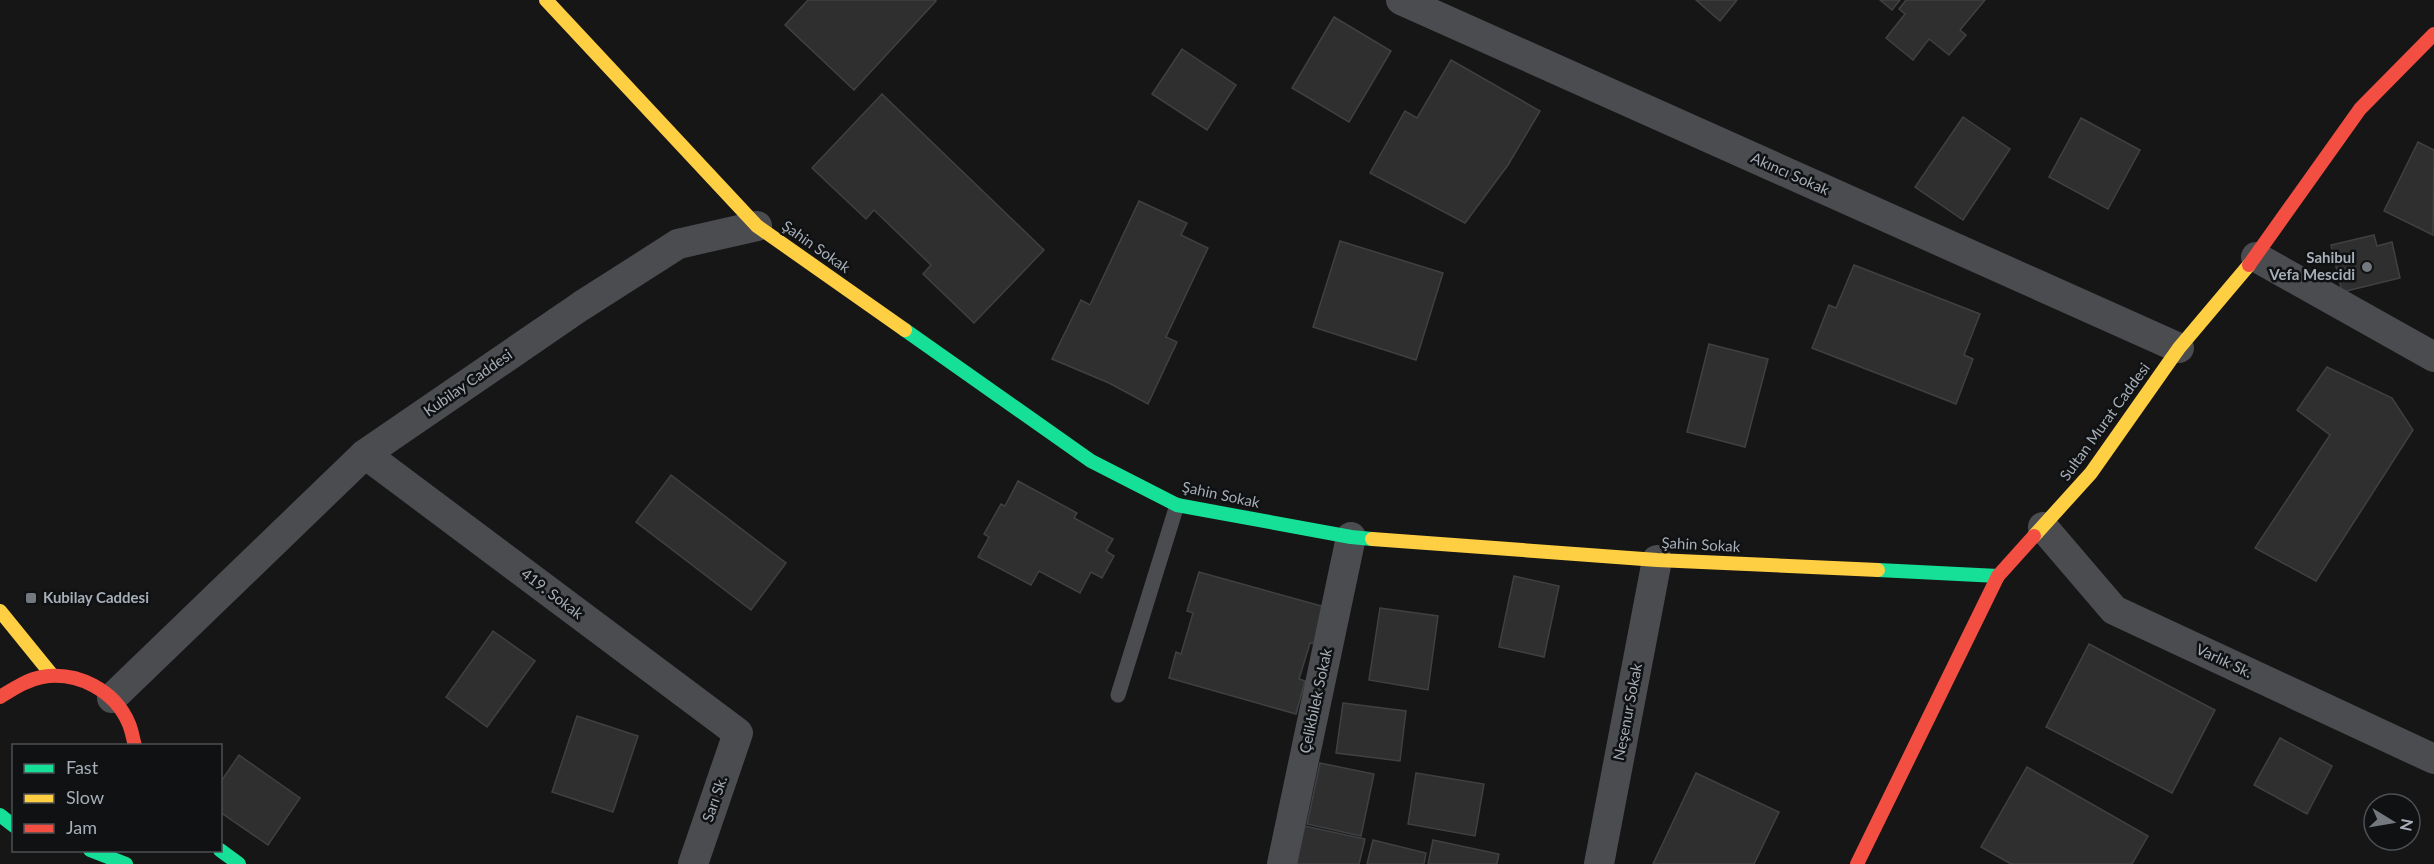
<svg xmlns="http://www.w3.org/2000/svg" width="2434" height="864" font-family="Lato,sans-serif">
<rect width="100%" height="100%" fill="#161616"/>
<g fill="#2f2f30" stroke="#3f4042" stroke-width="1.5">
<polygon points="808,0 934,0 936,1 854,90 785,25"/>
<polygon points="1696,0 1737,0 1720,21"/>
<polygon points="1880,0 1900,0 1892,10"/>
<polygon points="1906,0 1985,0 1960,30 1966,35 1949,55 1929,39 1913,60 1886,38 1905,14 1899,9"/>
<polygon points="1334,17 1391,51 1349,122 1292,88"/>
<polygon points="1182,49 1236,85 1207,130 1152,94"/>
<polygon points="1451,60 1540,111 1508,165 1465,223 1370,173 1405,111 1417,118"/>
<polygon points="882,94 1044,250 974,323 923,274 931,265 874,210 866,219 812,168"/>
<polygon points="1963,117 2010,149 1963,220 1915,187"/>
<polygon points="2081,118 2140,150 2108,209 2049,177"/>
<polygon points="2418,142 2434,150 2433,235 2384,211"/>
<polygon points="1139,201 1187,223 1181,235 1208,248 1166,337 1177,342 1148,404 1109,383 1052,359 1081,300 1090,305"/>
<polygon points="2374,235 2377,246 2392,242 2400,278 2342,292 2331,245"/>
<polygon points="1340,241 1443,273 1416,360 1313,327"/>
<polygon points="1854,265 1980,314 1964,355 1973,359 1956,404 1812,348 1829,305 1836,308"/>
<polygon points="1709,344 1768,359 1745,447 1687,432"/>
<polygon points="2327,367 2392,398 2413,430 2316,581 2255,548 2330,435 2297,410"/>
<polygon points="671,475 786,563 751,610 636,522"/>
<polygon points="1018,481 1077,513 1074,518 1113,539 1106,551 1114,556 1102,578 1091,572 1080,593 1039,571 1031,585 978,557 989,537 984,534 1001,504 1005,506"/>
<polygon points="1199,572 1325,607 1315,644 1310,643 1299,679 1305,681 1296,714 1169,678 1176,652 1181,654 1193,613 1187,611"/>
<polygon points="1514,576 1559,586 1544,657 1499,647"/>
<polygon points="1380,608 1438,616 1428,690 1369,680"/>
<polygon points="493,631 535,661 487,727 446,697"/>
<polygon points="2089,644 2215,710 2172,793 2046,727"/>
<polygon points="1343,703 1406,711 1400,761 1336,753"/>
<polygon points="577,716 638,736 613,812 552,792"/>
<polygon points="2280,738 2332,766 2307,814 2254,785"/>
<polygon points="239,755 300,798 268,845 220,812 220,783"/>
<polygon points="1320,763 1374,774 1361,836 1307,824"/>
<polygon points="2027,767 2148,836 2132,864 2011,864 1981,847"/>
<polygon points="1416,773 1484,784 1475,836 1408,824"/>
<polygon points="1696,773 1779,812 1754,864 1653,864"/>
<polygon points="1300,825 1365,839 1359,864 1292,864"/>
<polygon points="1373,840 1426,853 1424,864 1367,864"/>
<polygon points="1433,840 1499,854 1497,864 1428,864"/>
</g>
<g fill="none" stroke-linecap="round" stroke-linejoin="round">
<polyline stroke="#4a4c4f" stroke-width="15" points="1118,695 1177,505"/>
<g stroke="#4a4c4f" stroke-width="30">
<polyline points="1401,0 2179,348"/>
<polyline points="2256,257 2434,357"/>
<polyline points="365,454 738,733 693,864"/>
<polyline points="2043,527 2114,610 2434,759"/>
<polyline points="112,698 365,454 581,306 678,244 757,226"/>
<polyline points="1282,864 1351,537"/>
<polyline points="1599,864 1657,560"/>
</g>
<g stroke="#16e098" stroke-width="14">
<polyline points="905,330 1091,461 1177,505 1351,537 1372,539"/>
<polyline points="1878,570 1998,576"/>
<polyline points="0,815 14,826"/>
<polyline points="90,850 126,864"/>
<polyline points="220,850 239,864"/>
</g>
<g stroke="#ffcf43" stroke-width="14">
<polyline points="546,0 757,226 905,330"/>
<polyline points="2034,536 2091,473 2179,348 2249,265"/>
<polyline points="1372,539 1657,560 1878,570"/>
<polyline points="0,611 52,675"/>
</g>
<g stroke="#f24e42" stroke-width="14">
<polyline points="2249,265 2360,109 2434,34"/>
<path d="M0 697C13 689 26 680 42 677 77 671 115 690 129 724 132 731 133 739 135 746"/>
<polyline points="1857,864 1998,576 2034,536"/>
</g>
</g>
<g fill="#74797f" stroke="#101112" stroke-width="2">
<circle cx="2367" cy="267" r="6"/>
<rect x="25" y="592" width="12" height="12" rx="3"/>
</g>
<g text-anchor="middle" stroke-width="5" stroke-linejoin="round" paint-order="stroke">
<g font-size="15" fill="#a6aeb8" stroke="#101112">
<text transform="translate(1790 174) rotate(24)" y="5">Akıncı Sokak</text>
<text transform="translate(816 247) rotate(35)" y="5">Şahin Sokak</text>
<text transform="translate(468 383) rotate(-35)" y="5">Kubilay Caddesi</text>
<text transform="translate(2105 422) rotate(-54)" y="5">Sultan Murat Caddesi</text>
<text transform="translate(1221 495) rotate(12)" y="5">Şahin Sokak</text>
<text transform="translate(1701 545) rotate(3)" y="5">Şahin Sokak</text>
<text transform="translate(552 594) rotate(37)" y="5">419. Sokak</text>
<text transform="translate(2224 661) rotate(25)" y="5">Varlık Sk.</text>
<text transform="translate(1316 701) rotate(-78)" y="5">Çelikbilek Sokak</text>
<text transform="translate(1628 712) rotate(-79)" y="5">Neşenur Sokak</text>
<text transform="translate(715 799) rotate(-71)" y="5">Sarı Sk.</text>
</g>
<g font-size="15" font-weight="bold" fill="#a6aeb8" stroke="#101112" text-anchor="end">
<text x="2355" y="263">Sahibul<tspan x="2355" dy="17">Vefa Mescidi</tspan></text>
<text x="43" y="603" text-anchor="start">Kubilay Caddesi</text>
</g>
</g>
<rect x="12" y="744" width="210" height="108" fill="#101112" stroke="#4c5054" stroke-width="1.5"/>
<rect x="24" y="764" width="30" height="9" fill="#16e098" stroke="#4c5054" stroke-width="1.5"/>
<text x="66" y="774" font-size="18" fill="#a6aeb8">Fast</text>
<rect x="24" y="794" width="30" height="9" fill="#ffcf43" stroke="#4c5054" stroke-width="1.5"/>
<text x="66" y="804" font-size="18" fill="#a6aeb8">Slow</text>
<rect x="24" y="824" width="30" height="9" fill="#f24e42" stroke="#4c5054" stroke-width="1.5"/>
<text x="66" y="834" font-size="18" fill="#a6aeb8">Jam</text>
<g transform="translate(2392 822) rotate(101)"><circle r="28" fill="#101112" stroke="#4c5054" stroke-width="1.5"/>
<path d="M0-4.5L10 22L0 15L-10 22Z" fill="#74797f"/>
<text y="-9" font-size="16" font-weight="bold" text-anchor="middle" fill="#a6aeb8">N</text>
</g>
</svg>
